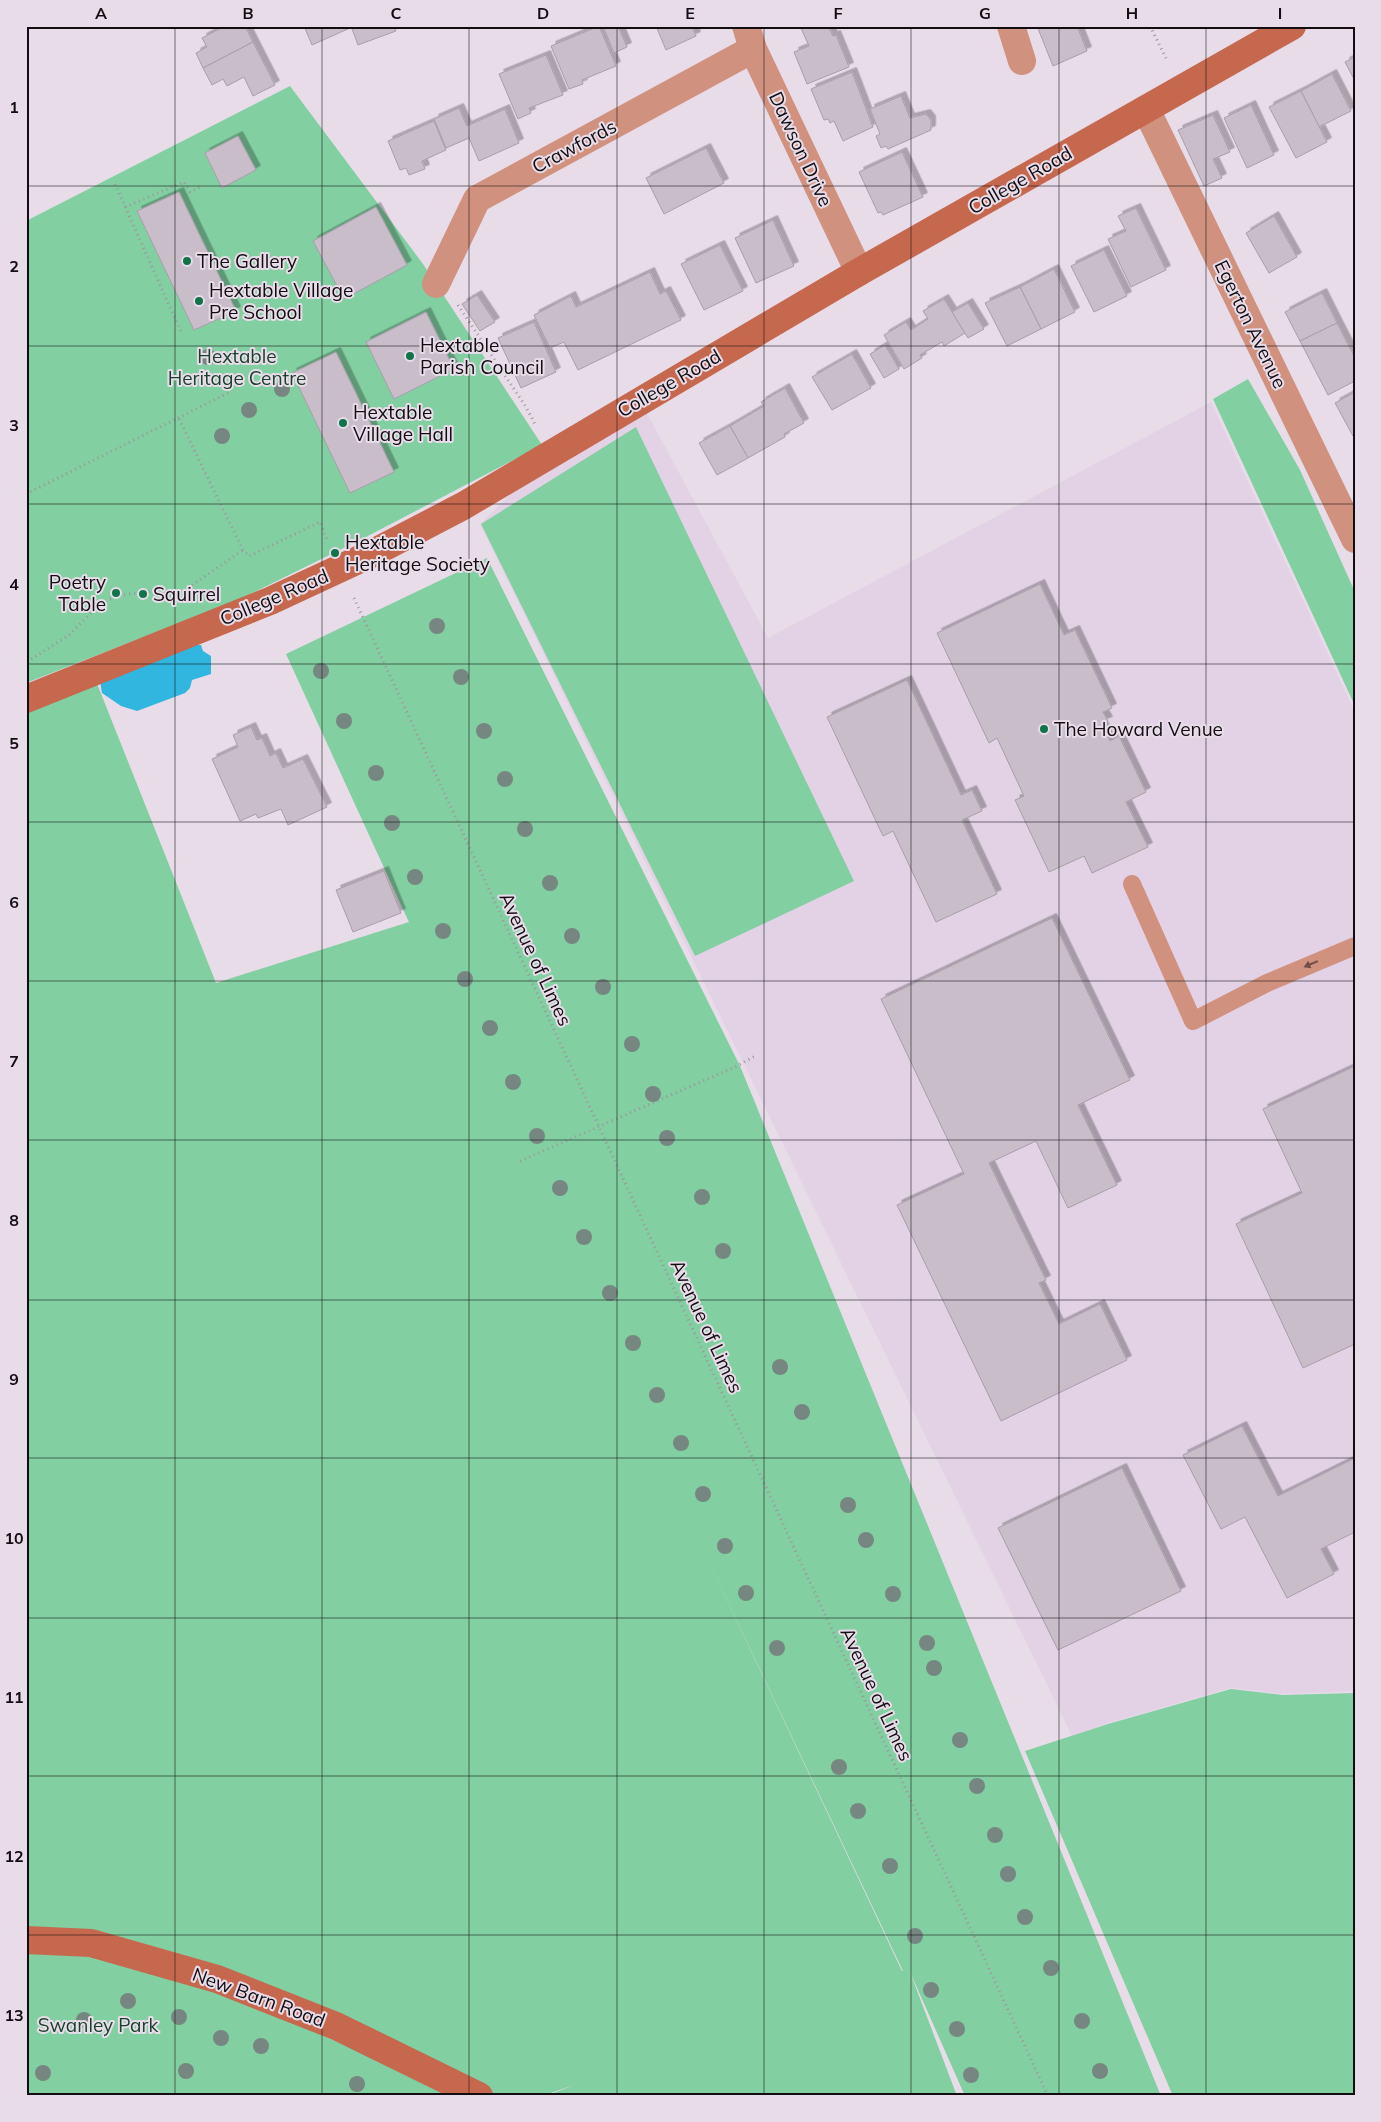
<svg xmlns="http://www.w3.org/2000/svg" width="1381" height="2122" font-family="Mulish,sans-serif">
<defs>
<filter id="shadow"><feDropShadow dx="4.5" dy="-4.5" stdDeviation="0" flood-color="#0004"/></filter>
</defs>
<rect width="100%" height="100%" fill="#e8dce9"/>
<polygon fill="#e3d2e6" points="1211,402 1355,712 1355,1691 1283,1694 1231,1688 1108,1723 1072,1736 480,524 552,454 642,404 768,638"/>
<g fill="#82cfa2" fill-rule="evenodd">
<polygon points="290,86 423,264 542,445 366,537 238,600 26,683 26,221"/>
<polygon points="1248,379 1300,470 1355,592 1355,706 1213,399"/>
<polygon points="636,427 854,881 695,956 481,524"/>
<path d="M487 558 740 1066 1161 2096H965L910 1972 957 2096H546L574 2085 542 2096H492L349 2023 26 1929V711L96 681 216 983 409 922 419 944 286 654ZM701 1545 903 1971H902Z"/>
<polygon points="1231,1689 1283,1695 1355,1693 1355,2096 1173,2096 1025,1751 1108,1724"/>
<polygon points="26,1949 110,1955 228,1992 456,2096 26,2096"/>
</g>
<polygon fill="#31b6df" points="194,645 201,645 203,651 211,656 211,674 192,680 190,688 185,693 137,711 121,706 102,693 100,681"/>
<g fill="#c9bdca" stroke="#a99daa" filter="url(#shadow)">
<polygon points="225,26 245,26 253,42 203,68 196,53 207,47 202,38"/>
<polygon points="304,26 350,26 350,28 312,45"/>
<polygon points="351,26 394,26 396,31 358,45"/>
<polygon points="599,26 616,66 582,80 583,84 569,89 551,46"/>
<polygon points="603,26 618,26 627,47 614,53"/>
<polygon points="656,26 692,26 696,36 666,50"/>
<polygon points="800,26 828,26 833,36 836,35 849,67 807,84 794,52 809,46"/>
<polygon points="1037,26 1077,26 1087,51 1053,66"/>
<polygon points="253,42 275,85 253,96 244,77 227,86 223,79 212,85 203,68"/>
<polygon points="546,55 563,95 529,108 531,113 518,119 499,74"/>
<polygon points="1355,57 1355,81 1345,62"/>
<polygon points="852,72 873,127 843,141 834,121 830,123 828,119 824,120 811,89"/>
<polygon points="1332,74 1351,111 1319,127 1301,91"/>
<polygon points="1301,91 1327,142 1296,158 1269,107"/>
<polygon points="901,96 910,118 926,114 931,120 931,130 888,149 886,146 881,148 876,136 880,134 870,109"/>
<polygon points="1251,105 1274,155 1247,168 1224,118"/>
<polygon points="459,108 467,126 505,109 519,143 479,161 469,138 446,148 434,119"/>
<polygon points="1213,115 1230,152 1213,159 1222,178 1204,186 1178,130"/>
<polygon points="434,121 446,150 422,161 425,169 409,175 406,168 400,170 388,141"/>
<polygon points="238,136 256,170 222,188 205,153"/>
<polygon points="706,148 724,183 664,214 646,178"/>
<polygon points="902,152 923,197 883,215 881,212 878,213 859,172"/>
<polygon points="179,192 236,311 194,330 137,211"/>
<polygon points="376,207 407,265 344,299 313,241"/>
<polygon points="1136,208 1166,270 1131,287 1108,239 1126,231 1118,216"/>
<polygon points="1274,216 1297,257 1269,273 1246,233"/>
<polygon points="773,220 794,266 756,283 735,238"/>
<polygon points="720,245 743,291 704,310 681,264"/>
<polygon points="1104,250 1127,296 1094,312 1071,266"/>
<polygon points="1054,269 1075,312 1041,329 1020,287"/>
<polygon points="650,272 660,294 666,291 681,320 578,370 564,342 550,348 534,315 571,296 576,307"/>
<polygon points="1020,287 1041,329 1007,346 985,303"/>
<polygon points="1322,293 1337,323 1300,341 1285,312"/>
<polygon points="477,295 495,322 480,331 462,304"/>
<polygon points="944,299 965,333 944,346 942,342 920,355 922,358 904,369 884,335 906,322 911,330 928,319 923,311"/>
<polygon points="968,303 984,329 968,338 952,312"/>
<polygon points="426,312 454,369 394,399 366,342"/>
<polygon points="534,322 556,372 521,388 498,338"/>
<polygon points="1337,323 1355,358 1355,381 1328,395 1300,341"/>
<polygon points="885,345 899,369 884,378 870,354"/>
<polygon points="336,352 394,472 350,493 292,373"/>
<polygon points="852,354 871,388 832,410 812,377"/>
<polygon points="785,388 804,423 784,434 785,437 748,458 730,426 764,406 761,402"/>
<polygon points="1355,392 1355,435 1353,436 1335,403"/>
<polygon points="730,426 748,458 717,475 699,443"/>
<polygon points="1040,584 1064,635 1075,630 1112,708 1103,712 1108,721 1102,723 1110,741 1119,736 1146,792 1126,802 1148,847 1092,873 1084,856 1049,872 1015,800 1024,796 997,738 989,743 937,633"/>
<polygon points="907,680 961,795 972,790 982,811 962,820 997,894 936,922 893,831 883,836 827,717"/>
<polygon points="251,727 257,740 262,738 270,756 276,753 283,768 303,759 327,807 288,825 281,809 258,818 256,814 240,821 212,759 238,747 233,735"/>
<polygon points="384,871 401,913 353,932 336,890"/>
<polygon points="1052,918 1130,1080 1078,1105 1117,1185 1068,1208 1036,1141 989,1163 1046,1280 1039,1283 1059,1324 1100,1304 1127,1360 1001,1421 897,1205 964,1174 881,999"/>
<polygon points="1355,1066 1355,1344 1303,1368 1236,1224 1302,1193 1263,1109"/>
<polygon points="1242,1426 1278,1496 1355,1458 1355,1532 1321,1549 1334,1574 1287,1598 1245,1517 1221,1529 1183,1455"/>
<polygon points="1122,1468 1181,1591 1058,1650 998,1528"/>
</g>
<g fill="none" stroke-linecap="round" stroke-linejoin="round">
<g stroke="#9e949e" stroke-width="3" stroke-dasharray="1 4" stroke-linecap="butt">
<polyline points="1150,26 1167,60"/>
<polyline points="115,184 182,334"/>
<polyline points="125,207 184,182 190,192 200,187"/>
<polyline points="458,305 526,407 536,426"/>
<polyline points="179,419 243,550 249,556 320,522 327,540"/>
<polyline points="26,494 230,392"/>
<polyline points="354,598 1048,2096"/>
<polyline points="27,662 69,635 101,603 121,595 144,592 182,592 243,550"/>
<polyline points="520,1161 737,1066 755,1056"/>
</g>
<polyline stroke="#d1917f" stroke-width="18" points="1132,884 1193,1021 1267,983 1355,946"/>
<g stroke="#d1917f" stroke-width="28">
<polyline points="746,26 753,49 859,272"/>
<polyline points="1011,26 1022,61"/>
<polyline points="1146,109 1355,539"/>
<polyline points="436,284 477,199 753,49"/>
</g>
<g stroke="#c5684e" stroke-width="28">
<polyline points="26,699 270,601 371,554 463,506 859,272 1292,26"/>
<polyline points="26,1940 91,1943 217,1979 336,2026 479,2096"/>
</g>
</g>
<g fill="#768781">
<circle cx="208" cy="357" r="8"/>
<circle cx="282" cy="389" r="8"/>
<circle cx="249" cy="410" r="8"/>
<circle cx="222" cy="436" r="8"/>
<circle cx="437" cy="626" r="8"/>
<circle cx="321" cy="671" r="8"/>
<circle cx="461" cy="677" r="8"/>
<circle cx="344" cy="721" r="8"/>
<circle cx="484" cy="731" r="8"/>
<circle cx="376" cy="773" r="8"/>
<circle cx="505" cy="779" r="8"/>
<circle cx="392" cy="823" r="8"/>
<circle cx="525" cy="829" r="8"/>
<circle cx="415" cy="877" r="8"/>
<circle cx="550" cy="883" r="8"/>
<circle cx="443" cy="931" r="8"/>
<circle cx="572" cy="936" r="8"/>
<circle cx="465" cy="979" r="8"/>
<circle cx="603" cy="987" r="8"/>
<circle cx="490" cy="1028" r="8"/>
<circle cx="632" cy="1044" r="8"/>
<circle cx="513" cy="1082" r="8"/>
<circle cx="653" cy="1094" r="8"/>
<circle cx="537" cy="1136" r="8"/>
<circle cx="667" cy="1138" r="8"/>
<circle cx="560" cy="1188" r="8"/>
<circle cx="702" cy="1197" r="8"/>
<circle cx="584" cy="1237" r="8"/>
<circle cx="723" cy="1251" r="8"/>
<circle cx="610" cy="1293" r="8"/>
<circle cx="633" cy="1343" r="8"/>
<circle cx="780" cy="1367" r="8"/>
<circle cx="657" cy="1395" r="8"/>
<circle cx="802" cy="1412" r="8"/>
<circle cx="681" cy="1443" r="8"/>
<circle cx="703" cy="1494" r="8"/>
<circle cx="848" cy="1505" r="8"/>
<circle cx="866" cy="1540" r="8"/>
<circle cx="725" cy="1546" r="8"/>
<circle cx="746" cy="1593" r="8"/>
<circle cx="893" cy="1594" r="8"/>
<circle cx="927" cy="1643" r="8"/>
<circle cx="777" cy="1648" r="8"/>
<circle cx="934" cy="1668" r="8"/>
<circle cx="960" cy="1740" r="8"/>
<circle cx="839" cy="1767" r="8"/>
<circle cx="977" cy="1786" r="8"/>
<circle cx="858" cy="1811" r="8"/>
<circle cx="995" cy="1835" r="8"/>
<circle cx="890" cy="1866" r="8"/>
<circle cx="1008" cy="1874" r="8"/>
<circle cx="1025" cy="1917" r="8"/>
<circle cx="915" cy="1936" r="8"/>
<circle cx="1051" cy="1968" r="8"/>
<circle cx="931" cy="1990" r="8"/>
<circle cx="128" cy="2001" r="8"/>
<circle cx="179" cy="2017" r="8"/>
<circle cx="84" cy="2020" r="8"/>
<circle cx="1082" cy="2021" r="8"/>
<circle cx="957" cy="2029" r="8"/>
<circle cx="221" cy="2038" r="8"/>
<circle cx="261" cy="2046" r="8"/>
<circle cx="186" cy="2071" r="8"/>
<circle cx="1100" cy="2071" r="8"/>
<circle cx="43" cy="2073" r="8"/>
<circle cx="971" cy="2075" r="8"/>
<circle cx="357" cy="2084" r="8"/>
</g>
<defs><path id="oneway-solid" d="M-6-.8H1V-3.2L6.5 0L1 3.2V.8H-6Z" transform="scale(1.25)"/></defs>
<use fill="#714f48" href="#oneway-solid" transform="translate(1311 964) rotate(157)"/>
<path fill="none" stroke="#110d11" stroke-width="1" stroke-opacity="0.55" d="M175 26V2096M322 26V2096M469 26V2096M617 26V2096M764 26V2096M911 26V2096M1059 26V2096M1206 26V2096M26 186H1355M26 346H1355M26 504H1355M26 664H1355M26 822H1355M26 981H1355M26 1140H1355M26 1300H1355M26 1458H1355M26 1618H1355M26 1776H1355M26 1935H1355"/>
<g fill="#10744b" stroke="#e8dce9" stroke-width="2">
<circle cx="187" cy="261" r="5"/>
<circle cx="199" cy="301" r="5"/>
<circle cx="410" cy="356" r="5"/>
<circle cx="343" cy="423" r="5"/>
<circle cx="335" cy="553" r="5"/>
<circle cx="116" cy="593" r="5"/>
<circle cx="143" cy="594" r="5"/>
<circle cx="1044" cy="729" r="5"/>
</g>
<g text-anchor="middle" stroke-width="4" stroke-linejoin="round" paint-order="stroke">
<g font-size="19" fill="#110d11" stroke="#e8dce9">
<text transform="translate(574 146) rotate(-28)" y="7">Crawfords</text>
<text transform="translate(801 149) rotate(65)" y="7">Dawson Drive</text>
<text transform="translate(1020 180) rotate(-30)" y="7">College Road</text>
<text transform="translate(1251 324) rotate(64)" y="7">Egerton Avenue</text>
<text transform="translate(669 383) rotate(-30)" y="7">College Road</text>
<text transform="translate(274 597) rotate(-23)" y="7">College Road</text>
<text transform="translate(536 959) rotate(65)" y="7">Avenue of Limes</text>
<text transform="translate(707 1326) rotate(65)" y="7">Avenue of Limes</text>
<text transform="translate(877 1694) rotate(65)" y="7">Avenue of Limes</text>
<text transform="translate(259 1997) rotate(20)" y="7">New Barn Road</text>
</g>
<g font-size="19" fill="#110d11" stroke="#e8dce9" text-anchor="start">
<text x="197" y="268">The Gallery</text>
<text x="209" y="297">Hextable Village<tspan x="209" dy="22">Pre School</tspan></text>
<text x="420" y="352">Hextable<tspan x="420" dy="22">Parish Council</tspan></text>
<text x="353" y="419">Hextable<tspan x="353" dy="22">Village Hall</tspan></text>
<text x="345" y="549">Hextable<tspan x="345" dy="22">Heritage Society</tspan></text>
<text x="106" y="589" text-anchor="end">Poetry<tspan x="106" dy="22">Table</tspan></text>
<text x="153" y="601">Squirrel</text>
<text x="1054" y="736">The Howard Venue</text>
</g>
<g font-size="19" fill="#18422c" stroke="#e8dce9">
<text x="237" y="363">Hextable<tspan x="237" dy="22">Heritage Centre</tspan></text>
<text x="98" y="2032">Swanley Park</text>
</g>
</g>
<rect width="1381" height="2122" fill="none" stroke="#e8dce9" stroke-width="55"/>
<rect x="28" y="28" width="1326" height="2066" fill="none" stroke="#110d11" stroke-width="2"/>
<g font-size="16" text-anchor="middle" font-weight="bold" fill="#110d11">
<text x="101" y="19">A</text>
<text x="248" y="19">B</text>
<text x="396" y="19">C</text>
<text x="543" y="19">D</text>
<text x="690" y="19">E</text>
<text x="838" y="19">F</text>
<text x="985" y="19">G</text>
<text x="1132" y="19">H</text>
<text x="1280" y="19">I</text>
<text x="14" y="113">1</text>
<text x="14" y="272">2</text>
<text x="14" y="431">3</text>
<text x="14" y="590">4</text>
<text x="14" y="749">5</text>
<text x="14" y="908">6</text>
<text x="14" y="1067">7</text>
<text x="14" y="1226">8</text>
<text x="14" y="1385">9</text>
<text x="14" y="1544">10</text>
<text x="14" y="1703">11</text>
<text x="14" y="1862">12</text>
<text x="14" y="2021">13</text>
</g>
</svg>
